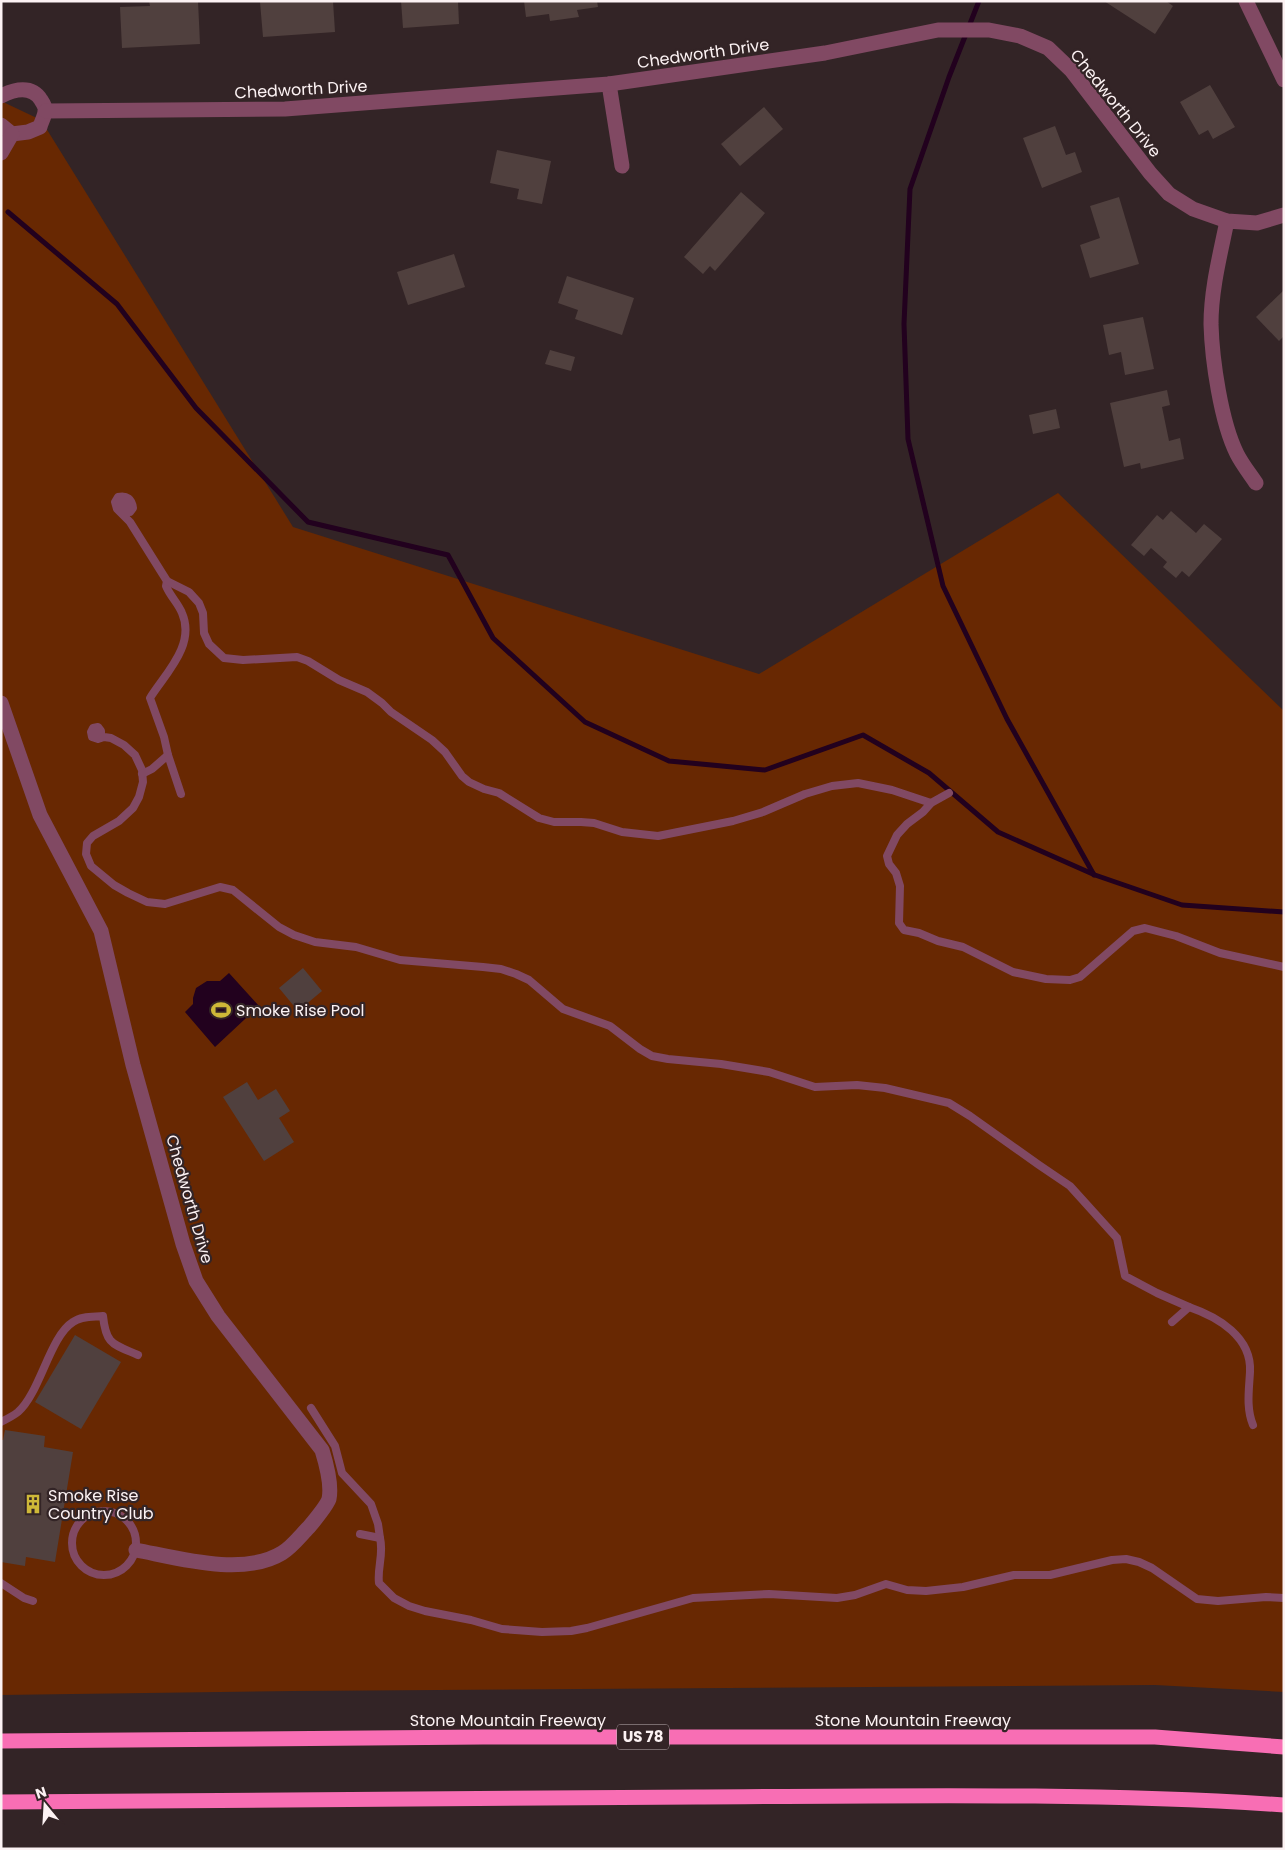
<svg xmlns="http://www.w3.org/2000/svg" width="1285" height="1850" font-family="Poppins,sans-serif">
<rect width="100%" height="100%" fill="#332426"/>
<polygon fill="#682802" points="1,101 41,120 293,527 759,674 1058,493 1284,711 1284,1692 1155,1685 295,1691 1,1695"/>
<polygon fill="#22011e" points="229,973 259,1006 215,1047 185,1012 193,1004 193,998 196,988 207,981 220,981"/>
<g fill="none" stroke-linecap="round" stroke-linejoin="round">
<g stroke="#22011e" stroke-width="5">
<polyline points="979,1 949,77 910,189 904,324 908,439 943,586 1007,719 1094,875"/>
<polyline points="8,212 117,304 196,408 308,522 448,555 493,638 585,722 669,761 765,770 863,735 929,773 998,832 1095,875 1182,905 1284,912"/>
</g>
</g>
<g fill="#50403e">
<polygon points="149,1 198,1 200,44 122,48 120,7 150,6"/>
<polygon points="271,1 333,1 335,32 263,37 260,2"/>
<polygon points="401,1 458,1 459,24 403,28"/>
<polygon points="524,1 597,1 598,7 577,10 579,17 550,21 549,14 526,17"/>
<polygon points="1104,1 1166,1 1173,6 1155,34"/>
<polygon points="1210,85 1235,127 1213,139 1208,130 1199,135 1180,102"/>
<polygon points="764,107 783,129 740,166 721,144"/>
<polygon points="1055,126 1066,155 1075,152 1082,172 1042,188 1023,138"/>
<polygon points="497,150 551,161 542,204 517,199 519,189 490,183"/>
<polygon points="741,192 765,213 715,271 710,266 703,274 684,257"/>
<polygon points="1119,197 1139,264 1090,278 1080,245 1100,238 1090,206"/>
<polygon points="454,254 465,287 408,305 397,272"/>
<polygon points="567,276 634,298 622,335 575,319 578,310 558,303"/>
<polygon points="1284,290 1284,336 1279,341 1256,317"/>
<polygon points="1143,317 1154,369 1125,375 1121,352 1109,355 1103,325"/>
<polygon points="550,350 575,357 571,371 545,364"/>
<polygon points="1167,390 1170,405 1162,407 1169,441 1180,438 1184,459 1141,469 1140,463 1124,467 1110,403"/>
<polygon points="1056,409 1060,428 1033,434 1029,415"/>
<polygon points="1171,511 1196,533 1204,524 1222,539 1189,577 1182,571 1176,578 1163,567 1167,562 1151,548 1144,556 1131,545 1157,515 1163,520"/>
<polygon points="303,968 322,991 298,1011 279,988"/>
<polygon points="247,1082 258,1100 276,1089 290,1111 279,1118 294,1142 264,1161 223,1097"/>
<polygon points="75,1335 121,1362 81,1429 35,1402"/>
<polygon points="5,1430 45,1436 44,1447 73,1452 55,1562 26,1557 25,1566 1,1562 1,1440 3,1440"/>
</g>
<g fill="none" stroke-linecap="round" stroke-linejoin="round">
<g stroke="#814963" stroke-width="8">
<path d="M124 505 127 509 130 505 127 500 121 501 120 507 124 512H130L133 508C132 499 127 495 118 497L115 502 117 509 130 522 167 581 166 586C170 596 178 603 182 613 196 645 165 674 150 698L164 737 168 755"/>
<polyline points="167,581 189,592 199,603 203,613 204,633 209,644 224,658 243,660 297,657 308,661 339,680 367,692 382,703 391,712 432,740 445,752 462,776 469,782 484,789 499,793 539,818 554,822 581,822 594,823 622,832 658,836 733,821 763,812 805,794 832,786 858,783 892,790 931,803"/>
<polyline points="97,732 94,732 95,735 101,735 101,731 98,727 93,728 91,732 92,737 98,739 104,737 111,738 124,745 135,755 142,770 143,782 139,797 133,808 119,821 93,836 87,843 86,854 91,866 114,885 128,893 147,902 165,904 220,887 233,890 279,927 294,935 315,942 356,947 400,960 483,967 501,969 516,974 529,980 563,1009 610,1026 640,1049 652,1056 668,1059 721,1064 769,1072 815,1087 857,1085 885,1088 949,1103 970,1116 1039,1165 1070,1186 1117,1238 1125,1276 1157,1293 1189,1307"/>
<polyline points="142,774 152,769 168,755 181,794"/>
<polyline points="949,793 931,803 923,812 907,824 897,835 887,856 889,864 896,873 900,886 899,923 904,930 919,933 938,941 963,947 1013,972 1046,979 1070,980 1080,977 1133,931 1145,928 1176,936 1220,953 1284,967"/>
<path d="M1172 1322 1189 1307C1218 1317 1252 1337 1250 1372 1249 1390 1246 1408 1253 1425"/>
<polyline points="311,1408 335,1446 342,1473 371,1504 378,1524 380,1538"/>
<path d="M1 1422C7 1419 13 1416 18 1412 40 1393 50 1336 73 1322 81 1316 93 1317 103 1316 106 1345 113 1344 138 1355"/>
<circle cx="104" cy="1543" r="32"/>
<path d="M360 1534 380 1538C384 1554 377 1568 379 1583L394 1598 409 1606 425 1611 471 1620 502 1629 542 1632 571 1631 587 1628 693 1598 769 1594 837 1598 855 1595 886 1584 907 1590 926 1591 963 1587 1014 1575H1050L1112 1560 1126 1559 1139 1562 1152 1568 1197 1599 1218 1601 1266 1597 1284 1598"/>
<polyline points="1,1583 24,1598 33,1601"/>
</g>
<g stroke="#814963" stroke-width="15">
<polyline points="1246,1 1284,80"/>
<polyline points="609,84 622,166"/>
<path d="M1 96C15 89 32 85 41 100 43 103 46 108 45 111 45 116 41 122 40 127L28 132 12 134 1 125"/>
<polyline points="46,111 285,109 609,84 825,53 938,30 989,30 1020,36 1048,48 1071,70 1150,173 1169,194 1193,209 1227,221 1257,223 1284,215"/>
<polyline points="1,153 12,134"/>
<path d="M1227 221C1220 255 1211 290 1211 324 1212 360 1221 422 1237 454 1242 464 1250 474 1256 483"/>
<path d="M1 703 40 815 101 931 133 1065 183 1244 196 1281 218 1316 322 1450C326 1463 332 1485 329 1499 327 1505 314 1521 309 1527 301 1535 292 1547 282 1553 243 1577 178 1558 136 1550"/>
</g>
<g stroke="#f86eb4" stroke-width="15">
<polyline points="1,1741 483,1737 1155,1737 1284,1747"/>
<path d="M1 1802C233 1799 465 1798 697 1797 893 1796 1089 1792 1284 1805"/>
</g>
</g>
<defs>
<symbol id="stadium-bare" viewBox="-9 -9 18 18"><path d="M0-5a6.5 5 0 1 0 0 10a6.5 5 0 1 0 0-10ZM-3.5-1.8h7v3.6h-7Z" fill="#ceb838" stroke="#332426" stroke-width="2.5" paint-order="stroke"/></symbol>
<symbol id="building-bare" viewBox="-9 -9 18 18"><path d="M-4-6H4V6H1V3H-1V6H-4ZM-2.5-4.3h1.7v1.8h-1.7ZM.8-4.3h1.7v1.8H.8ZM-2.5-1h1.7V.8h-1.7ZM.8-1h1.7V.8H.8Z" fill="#ceb838" stroke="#332426" stroke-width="2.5" paint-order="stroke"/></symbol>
</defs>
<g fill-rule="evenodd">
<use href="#stadium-bare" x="207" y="996" width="28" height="28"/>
<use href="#building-bare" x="19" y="1490" width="28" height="28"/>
</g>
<g text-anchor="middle" stroke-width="4.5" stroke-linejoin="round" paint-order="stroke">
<rect fill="#332426" stroke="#c0b4b6" stroke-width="1" x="617" y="1724.5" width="52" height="25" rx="4"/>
<g font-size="15" font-weight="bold" fill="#fcf2f3">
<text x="643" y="1742">US 78</text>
</g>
<g font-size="16" fill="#fcf2f3" stroke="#332426">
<text transform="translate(703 53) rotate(-8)" y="6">Chedworth Drive</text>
<text transform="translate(301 89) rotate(-3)" y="6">Chedworth Drive</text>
<text transform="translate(1116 103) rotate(51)" y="6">Chedworth Drive</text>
<text transform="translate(190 1199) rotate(74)" y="6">Chedworth Drive</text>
<text x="508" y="1726">Stone Mountain Freeway</text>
<text x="913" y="1726">Stone Mountain Freeway</text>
</g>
<g font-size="16" fill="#fcf2f3" stroke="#332426" text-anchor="start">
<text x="236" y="1016">Smoke Rise Pool</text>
<text x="48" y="1501">Smoke Rise<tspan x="48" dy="18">Country Club</tspan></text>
</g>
</g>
<rect width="1285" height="1850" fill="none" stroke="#fcf2f3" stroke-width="5"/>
<g transform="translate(45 1805) rotate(342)" stroke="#332426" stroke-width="4" paint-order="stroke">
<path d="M0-4L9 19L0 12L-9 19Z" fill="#fcf2f3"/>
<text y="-8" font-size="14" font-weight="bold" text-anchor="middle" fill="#fcf2f3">N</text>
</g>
</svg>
